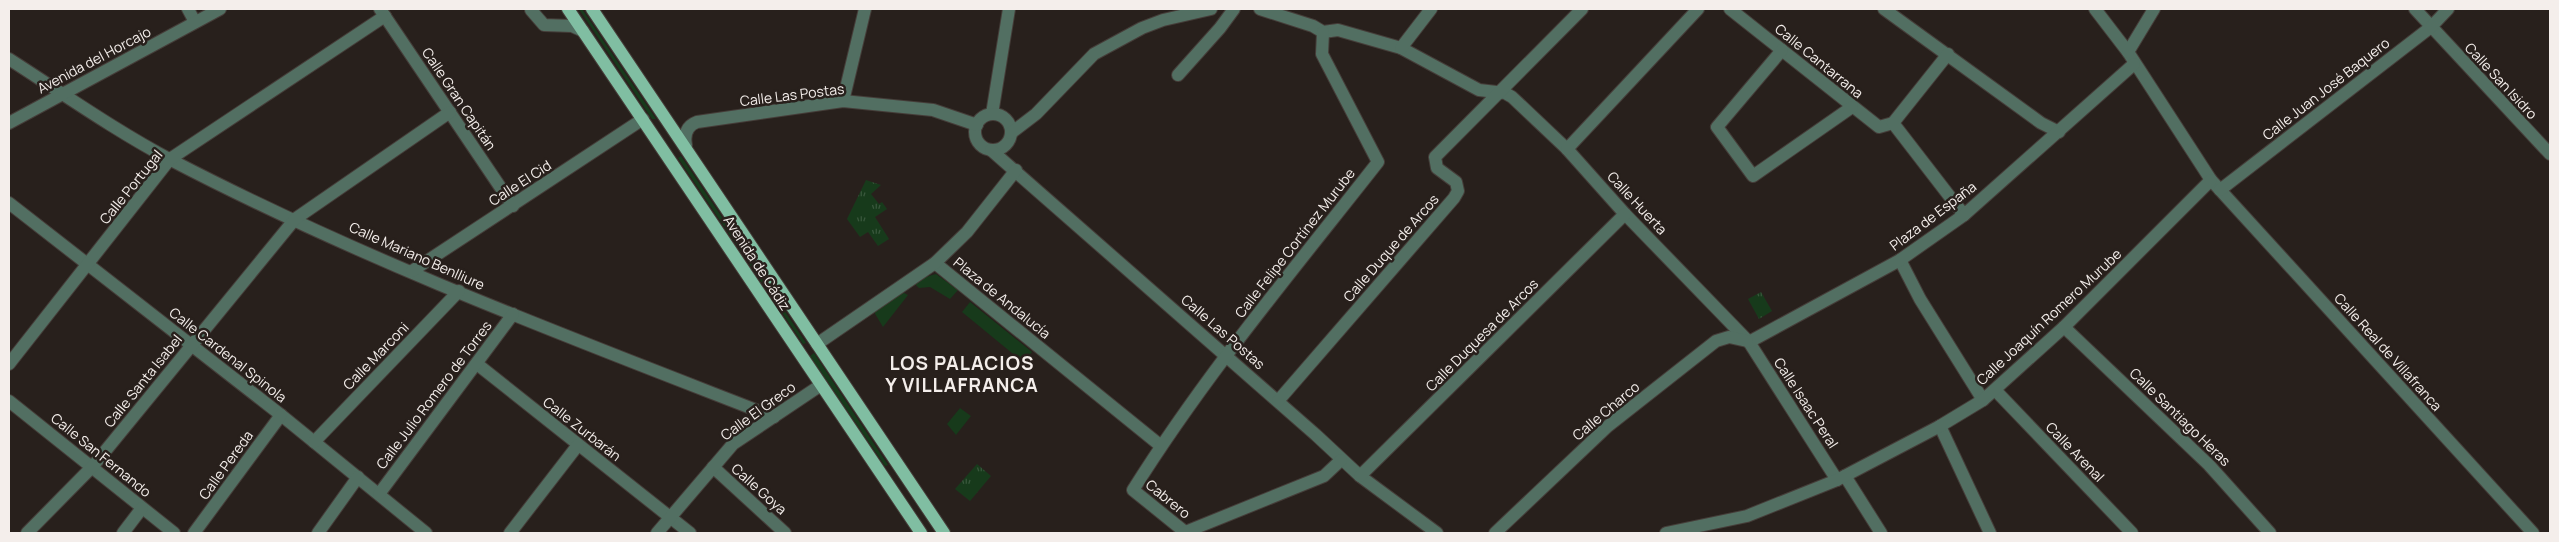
<svg xmlns="http://www.w3.org/2000/svg" width="2559" height="542" font-family="Manrope,sans-serif">
<defs>
<pattern id="park-tufts" width="24" height="20" patternUnits="userSpaceOnUse" patternTransform="scale(1.25)"><rect width="24" height="20" fill="#173a1b"/><path d="M3 7l-1-3M5 7V3M7 7l1-3M15 17l-1-3M17 17v-4M19 17l1-3" fill="none" stroke="#39573c"/></pattern>
</defs>
<rect width="100%" height="100%" fill="#28201c"/>
<g fill="#173a1b">
<polygon points="579,9 582,9 656,119 652,119"/>
<polygon points="681,156 806,343 803,344 678,158"/>
<polygon points="936,274 958,290 950,299 930,287 919,288 914,283 922,278"/>
<polygon points="902,292 908,295 883,327 874,312"/>
<polygon points="970,302 1032,352 1023,362 962,312"/>
<polygon points="814,353 888,465 885,466 810,356"/>
<polygon points="960,408 971,416 956,435 947,424"/>
</g>
<g fill="url(#park-tufts)">
<polygon points="866,180 881,185 871,194 879,204 882,202 887,209 875,217 889,239 878,246 868,232 860,237 847,219"/>
<polygon points="1761,292 1772,311 1759,319 1748,299"/>
<polygon points="977,464 991,476 970,501 955,489"/>
</g>
<g fill="none" stroke-linecap="round" stroke-linejoin="round">
<defs>
<g id="minor">
<polyline points="188,9 195,22"/>
<polyline points="380,9 513,206"/>
<polyline points="1260,9 1313,26 1323,32 1338,30 1401,48 1479,90 1505,93 1512,97 1567,149 1625,214 1749,342 1837,480"/>
<polyline points="1730,9 1879,127 1893,123"/>
<polyline points="1884,9 2041,123 2059,132"/>
<polyline points="2095,9 2128,52 2211,180 2533,533"/>
<polyline points="2415,9 2550,154"/>
<polyline points="531,10 544,25 572,26 583,31"/>
<polyline points="1401,48 1431,9"/>
<polyline points="1782,50 1717,127 1753,176 1852,107"/>
<polyline points="2128,52 2154,9"/>
<polyline points="1948,54 1893,123 1964,215"/>
<path d="M9 59C62 93 116 131 171 160 365 261 571 338 774 417"/>
<polyline points="1178,75 1220,28 1234,9"/>
<polyline points="843,101 865,9"/>
<polyline points="992,114 1009,9"/>
<circle cx="993" cy="132" r="18"/>
<polyline points="9,123 220,9"/>
<polyline points="1011,133 1036,114 1094,54 1142,28 1163,20 1211,9"/>
<path d="M686 145C684 135 686 126 697 122L843 101 933 110 977 125"/>
<polyline points="1567,149 1698,9"/>
<polyline points="991,150 1316,435 1360,476 1437,533"/>
<polyline points="2220,190 2431,27 2448,9"/>
<polyline points="9,203 281,415 426,533"/>
<polyline points="1900,260 1920,299 1983,400"/>
<polyline points="935,263 1161,446"/>
<polyline points="412,271 643,119"/>
<polyline points="2064,327 2209,465 2270,533"/>
<polyline points="1749,342 1900,260 1964,215 2134,64"/>
<polyline points="817,344 935,263 967,232 1016,170"/>
<polyline points="9,364 170,159 385,16"/>
<polyline points="477,364 690,533"/>
<polyline points="1996,391 2132,533"/>
<polyline points="9,401 174,533"/>
<polyline points="1278,401 1454,198 1458,191 1456,182 1437,168 1435,157 1582,9"/>
<polyline points="1940,426 1990,533"/>
<polyline points="314,442 459,291"/>
<polyline points="713,467 785,533"/>
<polyline points="1360,476 1625,214"/>
<polyline points="1845,476 1881,533"/>
<polyline points="379,494 513,314"/>
<path d="M1185 532 1133 490C1205 375 1294 269 1378 162L1322 54 1323 32"/>
<polyline points="27,533 93,466 295,219 450,112"/>
<polyline points="123,533 142,508"/>
<polyline points="194,533 281,415"/>
<polyline points="318,533 358,477"/>
<polyline points="510,533 578,445"/>
<polyline points="657,533 733,444 821,385"/>
<polyline points="1183,533 1324,476 1341,460"/>
<polyline points="1495,533 1608,426 1716,341 1729,337 1747,341"/>
<polyline points="1666,533 1747,516 1837,480 1940,426 1983,400 2064,327 2211,180"/>
</g>
<g id="major">
<polyline points="568,9 921,533"/>
<polyline points="592,9 944,533"/>
</g>
</defs>
<use href="#minor" stroke="#453d39" stroke-width="14"/>
<use href="#major" stroke="#453d39" stroke-width="14"/>
<use href="#minor" stroke="#526f62" stroke-width="12"/>
<use href="#major" stroke="#80bea2" stroke-width="12"/>
</g>
<g text-anchor="middle" stroke-width="5" stroke-linejoin="round" paint-order="stroke">
<g font-size="14" fill="#f4eeeb" stroke="#28201c">
<text transform="translate(94 60) rotate(-28)" y="5">Avenida del Horcajo</text>
<text transform="translate(1819 61) rotate(39)" y="5">Calle Cantarrana</text>
<text transform="translate(2501 81) rotate(47)" y="5">Calle San Isidro</text>
<text transform="translate(2326 89) rotate(-38)" y="5">Calle Juan José Baquero</text>
<text transform="translate(792 95) rotate(-7)" y="5">Calle Las Postas</text>
<text transform="translate(459 99) rotate(56)" y="5">Calle Gran Capitán</text>
<text transform="translate(520 183) rotate(-33)" y="5">Calle El Cid</text>
<text transform="translate(131 187) rotate(-51)" y="5">Calle Portugal</text>
<text transform="translate(1637 203) rotate(47)" y="5">Calle Huerta</text>
<text transform="translate(1933 216) rotate(-37)" y="5">Plaza de España</text>
<text transform="translate(1295 243) rotate(-52)" y="5">Calle Felipe Cortínez Murube</text>
<text transform="translate(1391 248) rotate(-49)" y="5">Calle Duque de Arcos</text>
<text transform="translate(417 256) rotate(24)" y="5">Calle Mariano Benlliure</text>
<text transform="translate(757 263) rotate(57)" y="5">Avenida de Cádiz</text>
<text transform="translate(1002 298) rotate(39)" y="5">Plaza de Andalucía</text>
<text transform="translate(2049 317) rotate(-43)" y="5">Calle Joaquín Romero Murube</text>
<text transform="translate(1223 332) rotate(41)" y="5">Calle Las Postas</text>
<text transform="translate(1482 335) rotate(-45)" y="5">Calle Duquesa de Arcos</text>
<text transform="translate(2388 352) rotate(48)" y="5">Calle Real de Villafranca</text>
<text transform="translate(228 355) rotate(38)" y="5">Calle Cardenal Spinola</text>
<text transform="translate(376 356) rotate(-46)" y="5">Calle Marconi</text>
<text transform="translate(143 381) rotate(-51)" y="5">Calle Santa Isabel</text>
<text transform="translate(434 395) rotate(-53)" y="5">Calle Julio Romero de Torres</text>
<text transform="translate(1806 403) rotate(57)" y="5">Calle Isaac Peral</text>
<text transform="translate(758 411) rotate(-36)" y="5">Calle El Greco</text>
<text transform="translate(1606 411) rotate(-40)" y="5">Calle Charco</text>
<text transform="translate(2180 417) rotate(44)" y="5">Calle Santiago Heras</text>
<text transform="translate(582 429) rotate(38)" y="5">Calle Zurbarán</text>
<text transform="translate(2075 452) rotate(46)" y="5">Calle Arenal</text>
<text transform="translate(101 455) rotate(39)" y="5">Calle San Fernando</text>
<text transform="translate(226 465) rotate(-54)" y="5">Calle Pereda</text>
<text transform="translate(759 489) rotate(42)" y="5">Calle Goya</text>
<text transform="translate(1168 499) rotate(39)" y="5">Cabrero</text>
</g>
<g font-size="19" font-weight="bold" letter-spacing="1" fill="#f4eeeb" stroke="#28201c">
<text x="962" y="370">LOS PALACIOS<tspan x="962" dy="22">Y VILLAFRANCA</tspan></text>
</g>
</g>
<rect width="2559" height="542" fill="none" stroke="#f4eeeb" stroke-width="20"/>
</svg>
